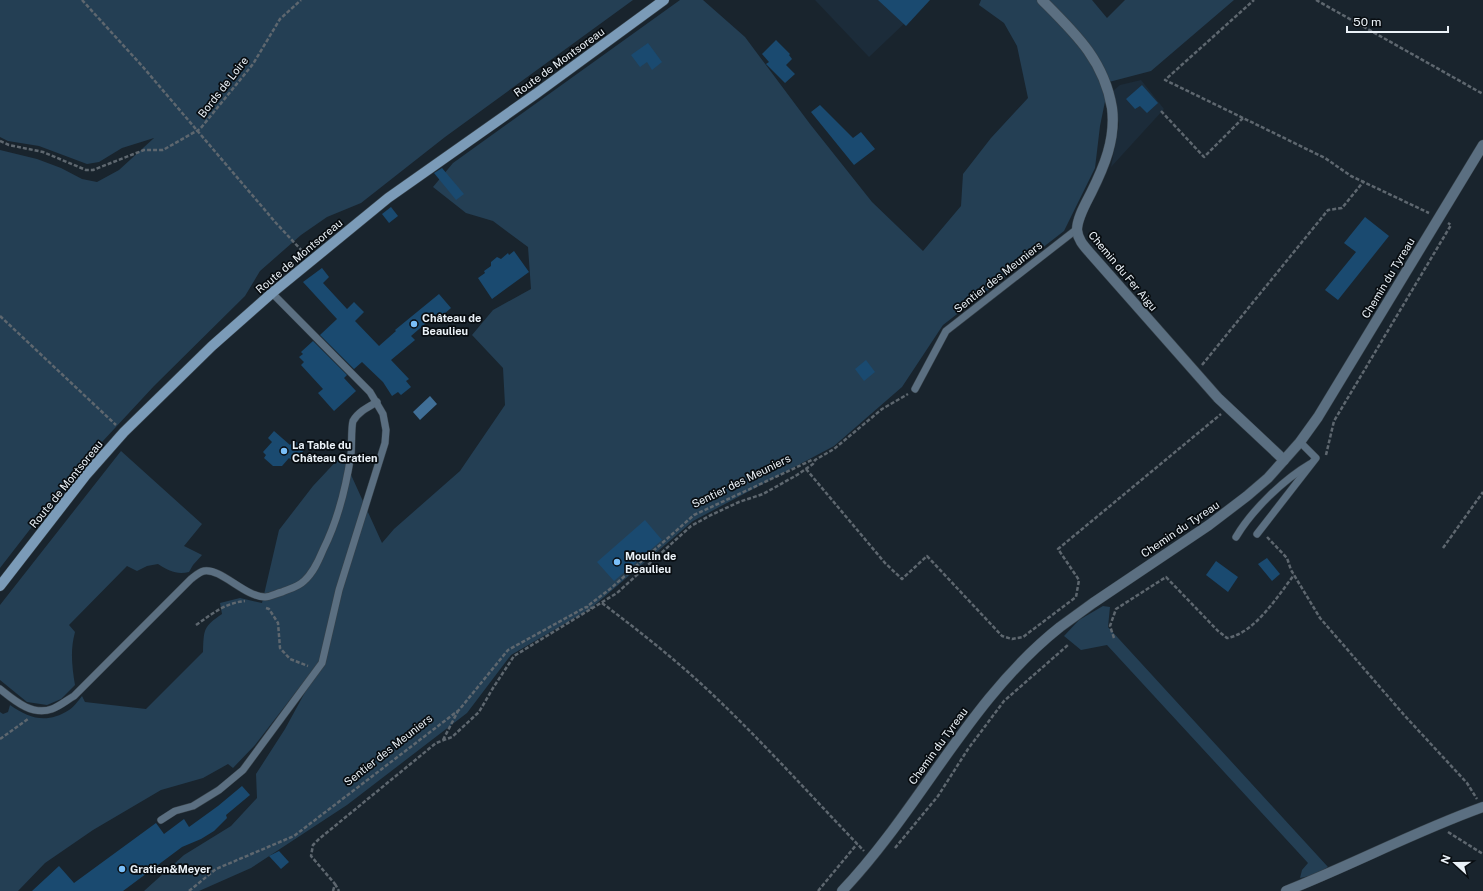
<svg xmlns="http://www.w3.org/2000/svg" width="1483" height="891" font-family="'Public Sans',sans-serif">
<rect width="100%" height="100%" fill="#19242d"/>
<g fill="#1c2c3a">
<polygon points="815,0 929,0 869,57"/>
<polygon points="1141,80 1164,109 1111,167 1119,124 1113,91 1120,85"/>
</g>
<g fill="#243f54">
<polygon points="0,0 633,0 445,137 361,203 327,217 301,235 260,271 245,296 154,386 76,470 0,568 0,150 37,159 61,168 82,179 97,182 119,170 154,138 122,148 99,162 87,164 39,146 8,141 0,137"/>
<path d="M680 0H703L745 37 810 124 872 202 923 251 961 206 963 174 991 138 1028 98 1017 46 1004 23 979 5 981 0H1092L1107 18 1125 0H1234L1151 71 1109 82 1100 126 1095 168 1064 231 943 325 902 387 834 446 693 521 590 609 511 655 467 713 347 805 251 868 199 891H144L184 855 231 826 257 798 256 774 285 729 315 674 312 671 255 745 233 768 228 764 203 778 161 790 93 830 45 863 18 891H0V712L3 714 8 712 10 705C30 719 47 724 69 710 74 707 78 701 82 696L85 702 146 709 203 652C204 629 203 627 222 614L220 603 240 598 262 603 279 530 313 486 342 455 382 543 394 529 460 471 505 405 503 368 472 335 493 310 531 289 528 247 493 221 466 213 433 187 453 163Z"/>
<path d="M121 451 202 524 184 546 202 555 193 565 189 572C177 575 169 571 158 564L147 566 137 571 127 566 69 625 75 632C70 650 72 667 75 685L61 699 47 705 27 702 0 680V605Z"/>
<polygon points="1103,606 1110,607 1108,627 1328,867 1314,875 1300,878 1302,870 1308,863 1107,645 1081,650 1064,636 1079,620"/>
</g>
<polygon fill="#406f97" points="430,396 437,404 420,420 413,412"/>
<g fill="#1a4a70">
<polygon points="878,0 930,0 906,26"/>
<polygon points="776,40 790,54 789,55 792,59 786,65 795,74 785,83 766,64 769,62 762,54"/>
<polygon points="648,43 662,62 652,70 647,62 640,67 631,55"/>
<polygon points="1142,85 1158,103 1147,113 1140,106 1135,109 1126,99"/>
<polygon points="820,105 853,138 861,132 875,149 854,165 811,112"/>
<polygon points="442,168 464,194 456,200 434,173"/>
<polygon points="391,207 398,216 389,223 382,214"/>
<polygon points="1365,217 1389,236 1338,300 1325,290 1356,252 1344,243"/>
<polygon points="514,251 529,272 492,299 478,278 485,273 484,271 491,266 491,262 497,257 501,259 508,253 509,255"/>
<polygon points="322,268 329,277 323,283 347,309 354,302 364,312 355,321 379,346 396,331 395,330 439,294 451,308 436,321 433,317 411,336 415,340 391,360 409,379 406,381 411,387 401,395 398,392 392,396 383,382 362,362 354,369 320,335 337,319 303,282"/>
<polygon points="313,341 347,375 344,378 356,391 334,411 318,393 323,389 301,365 304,362 299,357 303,354 301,352"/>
<polygon points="866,360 875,372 864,381 855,369"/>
<polygon points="274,431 290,445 294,440 305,449 294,462 289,458 282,466 273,466 264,458 266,455 263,452 272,442 268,438"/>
<polygon points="645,520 662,540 614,581 597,562"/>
<polygon points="1267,558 1280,574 1272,581 1258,564"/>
<polygon points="1216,561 1238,577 1228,592 1206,575"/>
<polygon points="242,786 250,795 226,815 227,818 214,831 201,839 182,847 123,891 32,891 59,866 74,883 156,823 164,834 184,819 189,827 218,806"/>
<polygon points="279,851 289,862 281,869 269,856"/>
</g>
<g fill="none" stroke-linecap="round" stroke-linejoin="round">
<defs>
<g id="service">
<polyline points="915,389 946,331 1077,229"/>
<polyline points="1257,534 1316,458 1300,442"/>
<path d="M1236 537C1252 510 1283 480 1310 464"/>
<path d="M0 689C15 701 32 716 52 709 60 706 67 700 74 696L191 579C195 576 199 572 204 571 221 568 245 597 265 597 270 597 277 593 282 592 289 589 298 587 304 581 313 573 318 562 323 550 338 520 346 488 351 454 352 447 351 427 353 421 358 412 368 407 377 402"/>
<polyline points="161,820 175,811 193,806 219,790 243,770 322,663 339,590 385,443 386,430 383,414 370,392 272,293"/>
</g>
<g id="minor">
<path d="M1042 0C1075 33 1104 60 1112 108 1116 139 1104 167 1091 193 1086 203 1077 218 1077 230 1078 240 1084 246 1090 253L1218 398 1284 460"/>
<path d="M842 891C921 808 969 699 1060 627L1093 603 1209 525 1247 496 1268 478 1300 442 1318 417 1483 145"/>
</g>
<path id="tertiary" d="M1286 891C1352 865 1416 831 1483 807"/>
<polyline id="secondary" points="0,586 86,475 124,432 212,346 272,293 388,198 537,93 664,0"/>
</defs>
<use href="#service" stroke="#364149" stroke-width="8"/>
<use href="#minor" stroke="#364149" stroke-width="11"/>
<use href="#tertiary" stroke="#364149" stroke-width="11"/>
<use href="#secondary" stroke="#364149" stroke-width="11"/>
<g stroke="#5e676f" stroke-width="2.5" stroke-dasharray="4 2" stroke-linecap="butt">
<polyline points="82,0 143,67 276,223 304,253"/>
<polyline points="1316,0 1483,94"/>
<polyline points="1161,111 1204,157 1243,118 1325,158 1351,176 1429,213"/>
<polyline points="1243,118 1165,80 1254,0"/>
<polyline points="0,141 9,145 43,152 86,170 93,170 144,150 163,150 200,129 253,64 280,19 301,0"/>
<polyline points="0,316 116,425"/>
<polyline points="1202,365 1328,210 1342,208 1364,181"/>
<polyline points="1326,455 1334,421 1451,225 1448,223"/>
<polyline points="806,469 885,563 902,579 927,556 1002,636 1012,639 1023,637 1076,597 1079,580 1058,549 1221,414"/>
<polyline points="1267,537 1287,558 1291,570 1320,618 1405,716 1467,783 1477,799"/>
<polyline points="1443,548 1483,492"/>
<path d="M602 603C639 631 676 660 710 692 763 742 813 798 864 851"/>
<polyline points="589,605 610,589 694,515 812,460"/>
<polyline points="266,608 269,609 278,623 280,648 290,659 308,666"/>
<path d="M196 625C212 614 225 603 245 601"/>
<path d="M1114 638 1110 626 1116 609 1166 577 1218 631 1227 638C1255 633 1277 597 1294 575"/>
<polyline points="0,739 28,719"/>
<polyline points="443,740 458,711"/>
<polyline points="1448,832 1483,854"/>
<polyline points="895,848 938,796 968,749 1004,701 1068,645"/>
<polyline points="335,884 339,891"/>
<polyline points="189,891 216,869 294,836 459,710 508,650 586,607 593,608"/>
<polyline points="333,891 335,884 311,856 313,845 319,839 436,743 452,737 479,712 493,688 514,656 617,593 691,526 711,515 739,502 763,494 797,475 813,464 815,460 834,449 882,409 908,394"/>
<polyline points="818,891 857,844"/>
</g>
<use href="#service" stroke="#5b6f81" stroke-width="7"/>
<use href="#minor" stroke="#5b6f81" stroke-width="10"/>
<use href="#tertiary" stroke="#5b6f81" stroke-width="10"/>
<use href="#secondary" stroke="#7b9bb8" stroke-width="10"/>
</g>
<g fill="#7abff8" stroke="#080d11" stroke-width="1.5">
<circle cx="414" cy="324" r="4"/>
<circle cx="284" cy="451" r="4"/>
<circle cx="617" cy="562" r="4"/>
<circle cx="122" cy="869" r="4"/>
</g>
<g text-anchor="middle" stroke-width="3.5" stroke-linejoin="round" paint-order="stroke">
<g font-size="11" fill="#eaf1f7" stroke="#080d11">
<text transform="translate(559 62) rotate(-36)" y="4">Route de Montsoreau</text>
<text transform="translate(223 87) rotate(-52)" y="4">Bords de Loire</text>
<text transform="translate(299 256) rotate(-40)" y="4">Route de Montsoreau</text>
<text transform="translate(1123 271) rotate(50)" y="4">Chemin du Fer Aigu</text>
<text transform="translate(998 277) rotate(-38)" y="4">Sentier des Meuniers</text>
<text transform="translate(1388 278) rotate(-59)" y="4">Chemin du Tyreau</text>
<text transform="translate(741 481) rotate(-26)" y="4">Sentier des Meuniers</text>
<text transform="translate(66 484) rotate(-51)" y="4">Route de Montsoreau</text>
<text transform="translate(1180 529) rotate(-34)" y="4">Chemin du Tyreau</text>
<text transform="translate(938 746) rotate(-54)" y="4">Chemin du Tyreau</text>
<text transform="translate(388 750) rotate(-38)" y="4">Sentier des Meuniers</text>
</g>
<g font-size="11" font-weight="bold" fill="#eaf1f7" stroke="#080d11" text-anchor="start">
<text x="422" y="322">Château de<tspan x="422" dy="13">Beaulieu</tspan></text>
<text x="292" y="449">La Table du<tspan x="292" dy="13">Château Gratien</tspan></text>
<text x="625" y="560">Moulin de<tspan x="625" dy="13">Beaulieu</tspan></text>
<text x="130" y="873">Gratien&amp;Meyer</text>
</g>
</g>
<g transform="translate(1455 863) rotate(291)" stroke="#080d11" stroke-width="3" paint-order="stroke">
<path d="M0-3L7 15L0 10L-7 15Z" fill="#eaf1f7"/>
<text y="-6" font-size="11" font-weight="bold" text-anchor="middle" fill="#eaf1f7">N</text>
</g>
<path d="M1347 26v6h101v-6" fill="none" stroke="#eaf1f7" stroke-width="2"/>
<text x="1353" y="26" font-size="12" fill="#eaf1f7" stroke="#080d11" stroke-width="3" paint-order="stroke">50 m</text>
</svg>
